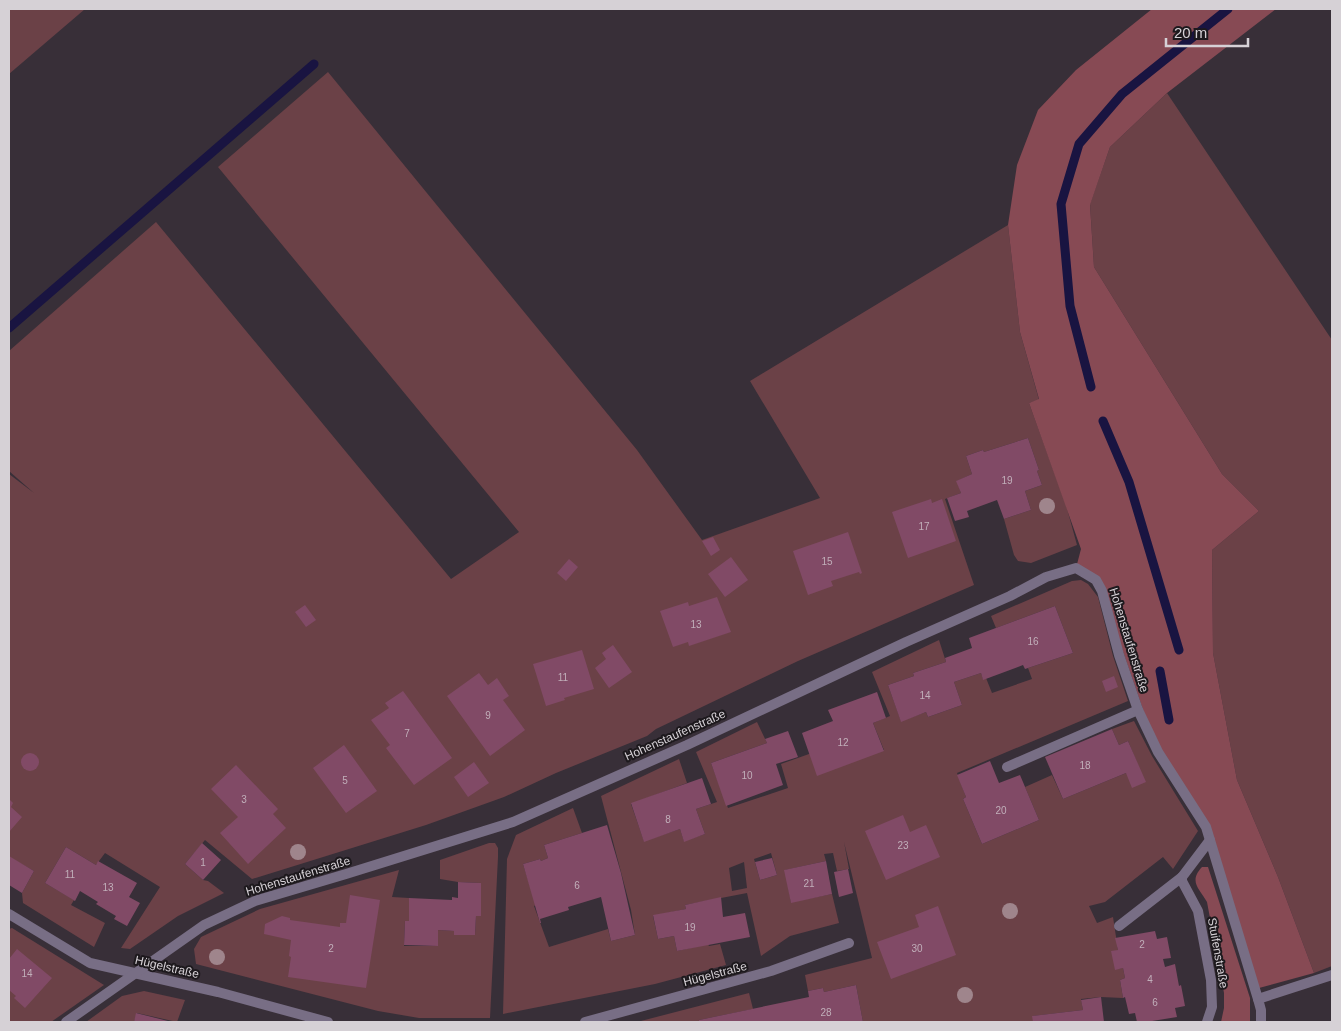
<svg xmlns="http://www.w3.org/2000/svg" width="1341" height="1031" font-family="Arial,sans-serif">
<rect width="100%" height="100%" fill="#382f38"/>
<g fill="#6b4147" fill-rule="evenodd">
<polygon points="9,9 85,9 9,74"/>
<polygon points="328,72 637,450 702,540 820,498 750,381 1008,225 1020,332 1039,400 1029,403 1066,505 1077,545 1031,563 1018,561 1014,555 1004,519 1031,510 1025,491 1042,485 1037,471 1039,470 1028,438 984,452 983,450 966,456 972,474 957,481 961,493 945,499 974,585 798,661 656,729 647,736 556,773 504,797 426,825 252,879 205,840 185,864 203,880 208,881 224,893 178,916 130,949 121,948 160,887 105,853 96,865 66,847 45,883 74,900 71,905 105,923 94,947 23,903 22,893 34,871 9,857 9,474 34,493 9,471 9,351 156,222 451,579 519,532 218,167"/>
<polygon points="1167,93 1332,340 1332,966 1314,973 1278,877 1237,780 1213,653 1212,550 1259,511 1222,474 1094,267 1090,204 1110,147"/>
<path d="M1081 580 1088 584 1098 597 1113 656 1128 701 957 773 966 797 963 799 982 844 1039 820 1025 787 1052 775 1063 799 1126 773 1145 782 1128 741 1119 745 1112 729 1134 721 1152 756 1198 831 1173 869 1163 857 1105 902 1089 906 1097 923 1113 917 1118 950 1115 969 1123 968 1125 978 1120 980 1123 998 1101 997 1081 999 1083 1010 1033 1016V1022H863L856 985 824 992 823 988 808 991 805 975 872 958 844 842 849 869 837 871 833 853 824 854 826 861 785 870 791 902 832 894 839 923 790 936 761 956 747 893 685 905 686 909 653 916 658 939 674 936 677 951 708 944 709 946 720 944 726 965 655 984 503 1014 507 859 516 835 573 808 582 833 544 845 548 858 541 861 540 859 523 864 536 905 534 906 549 947 608 929 611 941 635 935 631 910 601 796 679 759 687 783 631 804 644 841 680 829 684 841 705 834 696 809 717 802 696 752 757 722 767 743 711 763 728 808 788 788 781 764 809 754 884 750 873 723 890 716 872 672 939 640 946 662 913 673 914 676 888 685 901 721 926 712 928 717 962 705 954 682 981 673 983 679 986 678 992 693 1032 679 1028 668 1073 653 1055 606 996 628 991 616 1072 581ZM771 853 777 875 760 880 754 859ZM744 862 747 888 732 891 729 868Z"/>
<polygon points="489,843 495,843 498,848 498,857 490,1018 419,1018 378,1011 196,964 194,949 201,937 260,909 399,870 392,897 409,898 409,921 405,921 404,946 437,946 438,930 454,931 454,935 475,935 476,916 481,916 481,883 458,882 440,879 440,860"/>
<polygon points="12,928 104,985 51,1022 9,1022 9,929"/>
<polygon points="144,991 185,1000 177,1022 137,1013 134,1022 86,1022 122,996"/>
<polygon points="749,993 753,1009 699,1020 699,1022 637,1022"/>
</g>
<g fill="#874a54">
<polygon points="1152,9 1276,9 1167,93 1110,147 1090,205 1094,267 1222,474 1259,511 1212,550 1213,653 1237,780 1278,877 1314,973 1259,988 1210,840 1158,753 1102,591 1076,568 1081,549 1029,403 1039,399 1020,332 1008,225 1017,165 1038,110 1076,70"/>
<path d="M1202 867H1208L1250 998V1022H1221L1224 1008V993L1207 902C1200 889 1188 882 1202 867Z"/>
</g>
<g fill="none" stroke-linecap="round" stroke-linejoin="round">
<g stroke="#191441" stroke-width="9">
<polyline points="9,328 314,64"/>
<polyline points="1091,387 1070,306 1061,204 1079,144 1122,94 1228,9"/>
<polyline points="1103,421 1129,482 1179,650"/>
<polyline points="1160,671 1169,720"/>
</g>
</g>
<g fill="#814a66">
<polygon points="1028,438 1039,470 1037,471 1042,485 1025,491 1031,510 1004,519 997,500 967,511 969,517 955,521 947,498 961,493 956,481 972,474 966,456 983,450 984,452"/>
<polygon points="931,499 932,503 942,499 956,541 908,558 892,512"/>
<polygon points="848,532 862,573 860,574 859,572 831,581 833,586 808,595 793,551"/>
<polygon points="713,537 720,550 711,556 702,541"/>
<polygon points="731,557 748,580 725,597 708,574"/>
<polygon points="569,559 578,567 566,581 557,573"/>
<polygon points="717,597 731,632 689,646 688,642 673,647 660,611 688,602 689,606"/>
<polygon points="305,605 316,620 306,627 295,612"/>
<polygon points="1055,606 1073,653 1025,669 1023,665 983,680 981,673 954,682 962,705 928,717 926,712 901,722 888,685 914,676 913,673 946,662 945,658 972,648 969,638"/>
<polygon points="613,645 632,672 609,688 595,668 606,659 602,653"/>
<polygon points="582,650 594,689 564,698 565,700 546,706 533,664"/>
<polygon points="479,673 488,685 497,678 509,696 503,700 525,730 490,756 447,696"/>
<polygon points="1114,676 1118,687 1106,692 1102,681"/>
<polygon points="403,691 452,758 414,785 386,748 390,745 371,720 389,708 385,703"/>
<polygon points="877,692 886,718 873,723 884,751 817,776 802,733 833,721 828,710"/>
<polygon points="1112,729 1119,745 1128,741 1146,782 1132,788 1126,773 1063,799 1045,757"/>
<polygon points="788,731 798,757 776,764 783,785 726,806 711,763 767,743 765,739"/>
<polygon points="344,745 377,791 346,813 313,768"/>
<circle cx="30" cy="762" r="9"/>
<polygon points="990,761 999,783 1020,775 1039,820 982,844 963,799 966,797 957,775"/>
<polygon points="474,762 489,783 468,797 454,777"/>
<polygon points="236,765 278,809 273,814 286,828 248,864 220,833 238,817 211,789"/>
<polygon points="702,778 711,804 696,809 705,834 684,842 680,829 644,842 631,803"/>
<polygon points="9,799 13,803 11,807 22,817 9,832"/>
<polygon points="903,815 910,832 926,825 940,857 886,880 865,831"/>
<polygon points="607,825 621,873 635,935 611,941 601,897 568,907 569,910 540,919 541,923 540,923 523,864 540,859 541,861 548,858 544,845"/>
<polygon points="202,843 221,860 203,880 185,864"/>
<polygon points="66,847 96,865 98,861 137,883 129,897 140,903 127,926 114,919 116,916 96,904 98,902 80,891 75,901 45,883"/>
<polygon points="9,856 34,871 22,893 9,885"/>
<polygon points="772,858 777,875 760,880 755,862"/>
<polygon points="826,861 832,894 791,903 784,870"/>
<polygon points="848,869 853,893 839,897 834,872"/>
<polygon points="458,882 481,883 481,916 476,916 475,935 454,935 454,931 438,930 438,946 404,945 405,921 409,921 409,898 452,900 452,897 458,898"/>
<polygon points="350,895 380,900 366,988 288,977 291,957 289,956 291,940 264,934 265,924 282,916 290,918 290,920 340,927 340,923 346,923"/>
<polygon points="721,897 723,917 745,913 750,937 677,951 674,936 658,939 653,915 686,909 685,905"/>
<polygon points="938,906 956,955 891,979 877,942 919,927 915,915"/>
<polygon points="1155,931 1157,939 1167,937 1171,958 1163,959 1165,967 1175,964 1179,986 1181,985 1185,1006 1175,1008 1177,1017 1146,1022 1137,1022 1135,1013 1129,1014 1125,997 1123,998 1120,980 1125,978 1123,968 1115,970 1111,951 1118,950 1115,938"/>
<polygon points="17,949 52,978 25,1008 14,998 16,996 9,990 9,959"/>
<polygon points="856,985 863,1022 699,1022 699,1020 809,997 808,991 823,988 824,992"/>
<polygon points="1101,997 1104,1022 1033,1022 1032,1016 1083,1010 1081,1000"/>
<polygon points="136,1013 172,1022 134,1022"/>
</g>
<g fill="none" stroke-linecap="round" stroke-linejoin="round">
<g stroke="#786e85" stroke-width="10">
<polyline points="1007,767 1138,710"/>
<polyline points="1119,926 1182,877"/>
</g>
<g stroke="#786e85" stroke-width="10">
<polyline points="9,914 90,963 218,992 328,1022"/>
<polyline points="66,1022 204,925 255,901 346,874 513,822 687,745 906,642 1010,596 1046,577 1076,568 1096,580 1102,591 1119,655 1138,710 1158,752 1206,827 1258,999"/>
<polyline points="585,1022 771,971 849,943"/>
<polyline points="1207,1022 1212,1007 1211,980 1198,911 1182,881 1182,877 1210,840"/>
<polyline points="1261,1022 1261,1010 1258,999 1332,975"/>
</g>
</g>
<g fill="#9f858c">
<circle cx="1047" cy="506" r="8"/>
<circle cx="298" cy="852" r="8"/>
<circle cx="1010" cy="911" r="8"/>
<circle cx="217" cy="957" r="8"/>
<circle cx="965" cy="995" r="8"/>
</g>
<g text-anchor="middle" stroke-width="4" stroke-linejoin="round" paint-order="stroke">
<g font-size="10" fill="#c1afba">
<text x="1007" y="484">19</text>
<text x="924" y="530">17</text>
<text x="827" y="565">15</text>
<text x="696" y="628">13</text>
<text x="1033" y="645">16</text>
<text x="563" y="681">11</text>
<text x="925" y="699">14</text>
<text x="488" y="719">9</text>
<text x="407" y="737">7</text>
<text x="843" y="746">12</text>
<text x="1085" y="769">18</text>
<text x="747" y="779">10</text>
<text x="345" y="784">5</text>
<text x="244" y="803">3</text>
<text x="1001" y="814">20</text>
<text x="668" y="823">8</text>
<text x="903" y="849">23</text>
<text x="203" y="866">1</text>
<text x="70" y="878">11</text>
<text x="809" y="887">21</text>
<text x="577" y="889">6</text>
<text x="108" y="891">13</text>
<text x="690" y="931">19</text>
<text x="1142" y="948">2</text>
<text x="331" y="952">2</text>
<text x="917" y="952">30</text>
<text x="27" y="977">14</text>
<text x="1150" y="983">4</text>
<text x="1155" y="1006">6</text>
<text x="826" y="1016">28</text>
</g>
<g font-size="12" fill="#d6d1d6" stroke="#1d191d">
<text transform="translate(1129 640) rotate(73)" y="4">Hohenstaufenstraße</text>
<text transform="translate(675 735) rotate(-24)" y="4">Hohenstaufenstraße</text>
<text transform="translate(298 876) rotate(-17)" y="4">Hohenstaufenstraße</text>
<text transform="translate(1218 953) rotate(80)" y="4">Stuifenstraße</text>
<text transform="translate(167 967) rotate(13)" y="4">Hügelstraße</text>
<text transform="translate(715 974) rotate(-15)" y="4">Hügelstraße</text>
</g>
</g>
<rect width="1341" height="1031" fill="none" stroke="#d6d1d6" stroke-width="20"/>
<path d="M1166 38v8h82v-8" fill="none" stroke="#d6d1d6" stroke-width="2.5"/>
<text x="1174" y="38" font-size="15" fill="#d6d1d6" stroke="#1d191d" stroke-width="4" paint-order="stroke">20 m</text>
</svg>
